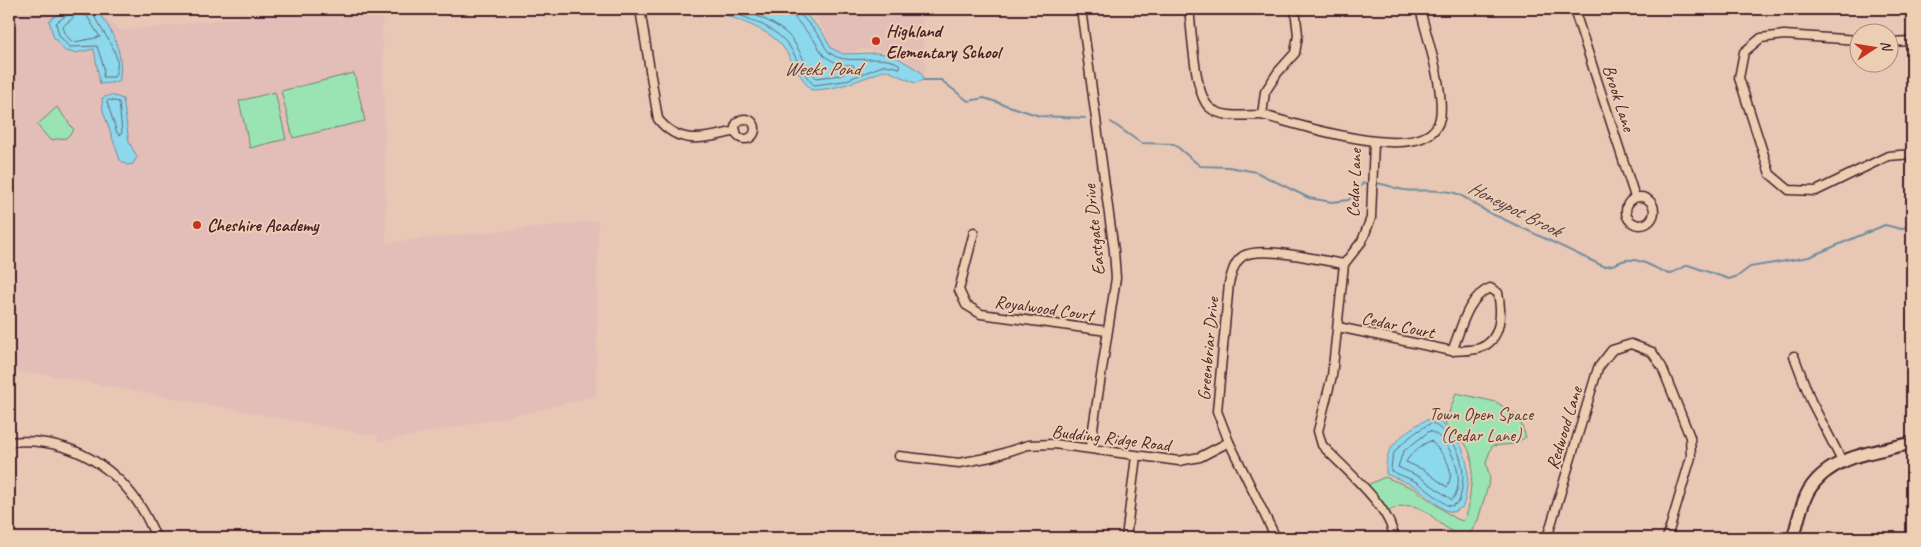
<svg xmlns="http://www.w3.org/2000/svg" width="1921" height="547" font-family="Caveat,sans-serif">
<rect width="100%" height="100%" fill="#e8c7b5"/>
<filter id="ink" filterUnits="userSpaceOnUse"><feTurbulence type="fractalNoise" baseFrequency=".02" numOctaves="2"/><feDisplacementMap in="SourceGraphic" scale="10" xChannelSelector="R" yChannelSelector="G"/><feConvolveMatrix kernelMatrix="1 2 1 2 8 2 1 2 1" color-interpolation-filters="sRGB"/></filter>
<g filter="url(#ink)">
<g fill="#e3bdb8">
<polygon points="9,9 98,9 120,31 318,9 382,9 386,243 598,221 596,395 536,411 378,442 378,436 49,375 9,371"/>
<polygon points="805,9 922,9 925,73 905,65 902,55 878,50 861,49 844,54 835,59 825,31 813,14"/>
</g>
<g fill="#9ae3b3" stroke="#72816f">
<polygon points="354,73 365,121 293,138 281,91"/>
<polygon points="275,92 286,139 250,148 239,101"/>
<polygon points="57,107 74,130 66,138 50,140 37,125"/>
<path d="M1456 393 1496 402 1518 416 1526 437 1514 444 1492 446 1486 462 1490 479 1478 520 1471 532C1468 533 1463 535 1460 534 1434 529 1426 492 1388 511L1365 486 1385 477 1415 489 1454 518 1463 521C1469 513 1469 503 1470 494 1474 456 1475 449 1445 424Z"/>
</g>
<g fill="#8cd8ec" stroke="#728e9f">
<path d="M73 9H95C113 29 125 55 119 82L100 84 94 49 75 53 65 51 54 38 49 21 60 12Z"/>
<path d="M717 9H801L823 33 831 48 843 54 876 53 893 55 921 72 924 80 915 83 886 70C861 79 838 90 811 90 799 76 793 61 783 47 772 31 738 20 721 13Z"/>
<polygon points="111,95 123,99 129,142 137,157 133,164 127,165 120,160 103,111 102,98"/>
<path d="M1434 418C1469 442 1473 468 1463 507L1453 512 1445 510 1415 486 1386 474C1386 466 1386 457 1390 450 1397 438 1419 420 1434 418Z"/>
</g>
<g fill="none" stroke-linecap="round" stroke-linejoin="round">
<g stroke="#646978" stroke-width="1">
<path d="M70 9 68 14 56 23 59 35 69 47 97 46 104 68 103 77H114C128 54 94 26 92 9"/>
<path d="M76 9 73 18 63 26C64 32 68 41 75 42L100 37 87 16 85 9"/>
<path d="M723 9C744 17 771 25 786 42 797 55 800 72 814 85L844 81 885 65 900 68 899 64C878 52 843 68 828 51 824 47 823 41 820 37 814 29 806 21 799 13L798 9"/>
<path d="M741 9C757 16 779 24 791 38 801 51 805 66 816 78L841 75 854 69 853 65H840L824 56 814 40 794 17 792 9"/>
<polygon points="109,100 119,102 122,132 120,135 117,133 107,102"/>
<path d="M1433 423C1462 444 1468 469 1459 502L1452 506 1447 505 1417 482 1391 471C1391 466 1392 460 1393 455 1397 446 1424 424 1433 423Z"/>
<path d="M1430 431C1451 439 1468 481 1452 500L1420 477 1398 467 1403 452Z"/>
<path d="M1431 441C1443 454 1457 469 1447 487L1424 470 1406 462C1409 455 1424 442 1431 441Z"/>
</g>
<g stroke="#728e9f" stroke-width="2">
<polyline points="924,80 941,80 968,101 984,98 1040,116 1085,118"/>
<polyline points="1111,122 1141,143 1174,144 1200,166 1229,167 1256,172 1309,198 1332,202 1348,200 1356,194 1363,183 1369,183"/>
<path d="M1374 183C1384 183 1393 188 1404 190 1421 192 1438 188 1455 193 1472 199 1482 212 1499 217L1603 266C1612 267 1618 262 1626 260 1642 258 1655 269 1669 274L1688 265 1729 279 1738 276 1750 267 1809 257 1885 225 1901 229 1912 224"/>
</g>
<defs>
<g id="street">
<path d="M640 9 658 119C680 147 706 138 736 131"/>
<polyline points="1081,9 1114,251 1116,278 1090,448"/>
<path d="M1189 9C1192 30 1194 93 1209 107 1222 119 1246 115 1262 115"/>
<path d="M1295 9 1298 35 1295 53 1278 72 1265 92 1262 115C1295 123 1430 170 1440 118 1445 91 1427 37 1420 9"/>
<polyline points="1574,9 1635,197"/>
<polyline points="1858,40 1784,35 1761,38 1744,52 1739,78 1770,174 1789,190 1816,191 1888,156 1912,154"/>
<polyline points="1888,42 1912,41"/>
<circle cx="745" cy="129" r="10"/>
<path d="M1374 142 1371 218 1362 241 1344 264 1332 376 1318 431 1322 445C1343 468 1391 506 1394 538"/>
<circle cx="1640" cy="211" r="14"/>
<polyline points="974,232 959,290 966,305 981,314 1107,331"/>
<path d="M1490 288 1498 293C1502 312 1502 340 1480 348 1472 351 1461 350 1452 351 1461 330 1467 297 1490 288Z"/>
<polyline points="1338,327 1452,351"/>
<polyline points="1794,356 1811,401 1842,461"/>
<path d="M9 442C78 436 132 475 156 538"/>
<polyline points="899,456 959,463 991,457 1028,445 1054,444 1179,461 1200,457 1229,442"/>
<polyline points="1126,538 1136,456"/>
<path d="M1276 538 1229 442 1217 411 1229 283C1232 273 1234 262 1243 256 1262 245 1322 261 1344 264"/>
<polyline points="1547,538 1598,368 1612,350 1631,344 1652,352 1662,367 1690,437 1691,457 1667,538"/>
</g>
<path id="secondary" d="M1793 538C1798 523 1801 503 1809 490 1831 455 1876 452 1912 443"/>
</defs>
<use href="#street" stroke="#4a1f2b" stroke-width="11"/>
<use href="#secondary" stroke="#4a1f2b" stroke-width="15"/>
<use href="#street" stroke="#eccfb2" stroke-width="8"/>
<use href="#secondary" stroke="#eccfb2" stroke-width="11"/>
</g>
</g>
<g fill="#c8321e" stroke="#eccfb2" stroke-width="2">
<circle cx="876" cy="41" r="5"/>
<circle cx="197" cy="225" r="5"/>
</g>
<g text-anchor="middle" stroke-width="4" stroke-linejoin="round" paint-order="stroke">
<g font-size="18" font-weight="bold" fill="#4a1f2b" stroke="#eccfb2" text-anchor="start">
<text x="886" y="37">Highland<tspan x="886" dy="21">Elementary School</tspan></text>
<text x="207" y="231">Cheshire Academy</text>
</g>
<g font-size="18" fill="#4a1f2b" stroke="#eccfb2">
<text transform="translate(1619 98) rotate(72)" y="6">Brook Lane</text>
<text transform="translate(1354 183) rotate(-88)" y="6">Cedar Lane</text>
<text transform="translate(1094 230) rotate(-96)" y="6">Eastgate Drive</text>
<text transform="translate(1044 308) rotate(8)" y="6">Royalwood Court</text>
<text transform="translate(1398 325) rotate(12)" y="6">Cedar Court</text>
<text transform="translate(1208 349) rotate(-85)" y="6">Greenbriar Drive</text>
<text transform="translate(1564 428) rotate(-73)" y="6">Redwood Lane</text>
<text transform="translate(1111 438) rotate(7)" y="6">Budding Ridge Road</text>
</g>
<g font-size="18" fill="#563c3f" stroke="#eccfb2">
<text x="1481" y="420">Town Open Space<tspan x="1481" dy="21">(Cedar Lane)</tspan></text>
</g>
<g font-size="19" font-style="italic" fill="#543b48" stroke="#eccfb2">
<text x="822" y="75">Weeks Pond</text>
<text transform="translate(1515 208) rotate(27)" y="7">Honeypot Brook</text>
</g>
</g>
<rect width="1921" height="547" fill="none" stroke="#eccfb2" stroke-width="30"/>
<rect x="15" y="15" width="1891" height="517" fill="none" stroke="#4a1f2b" stroke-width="2" filter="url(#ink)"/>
<g transform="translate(1874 48) rotate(78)"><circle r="24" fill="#eccfb2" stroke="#ab897c"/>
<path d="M0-4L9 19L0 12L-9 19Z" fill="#c8321e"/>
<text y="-8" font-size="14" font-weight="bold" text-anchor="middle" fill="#4a1f2b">N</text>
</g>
</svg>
